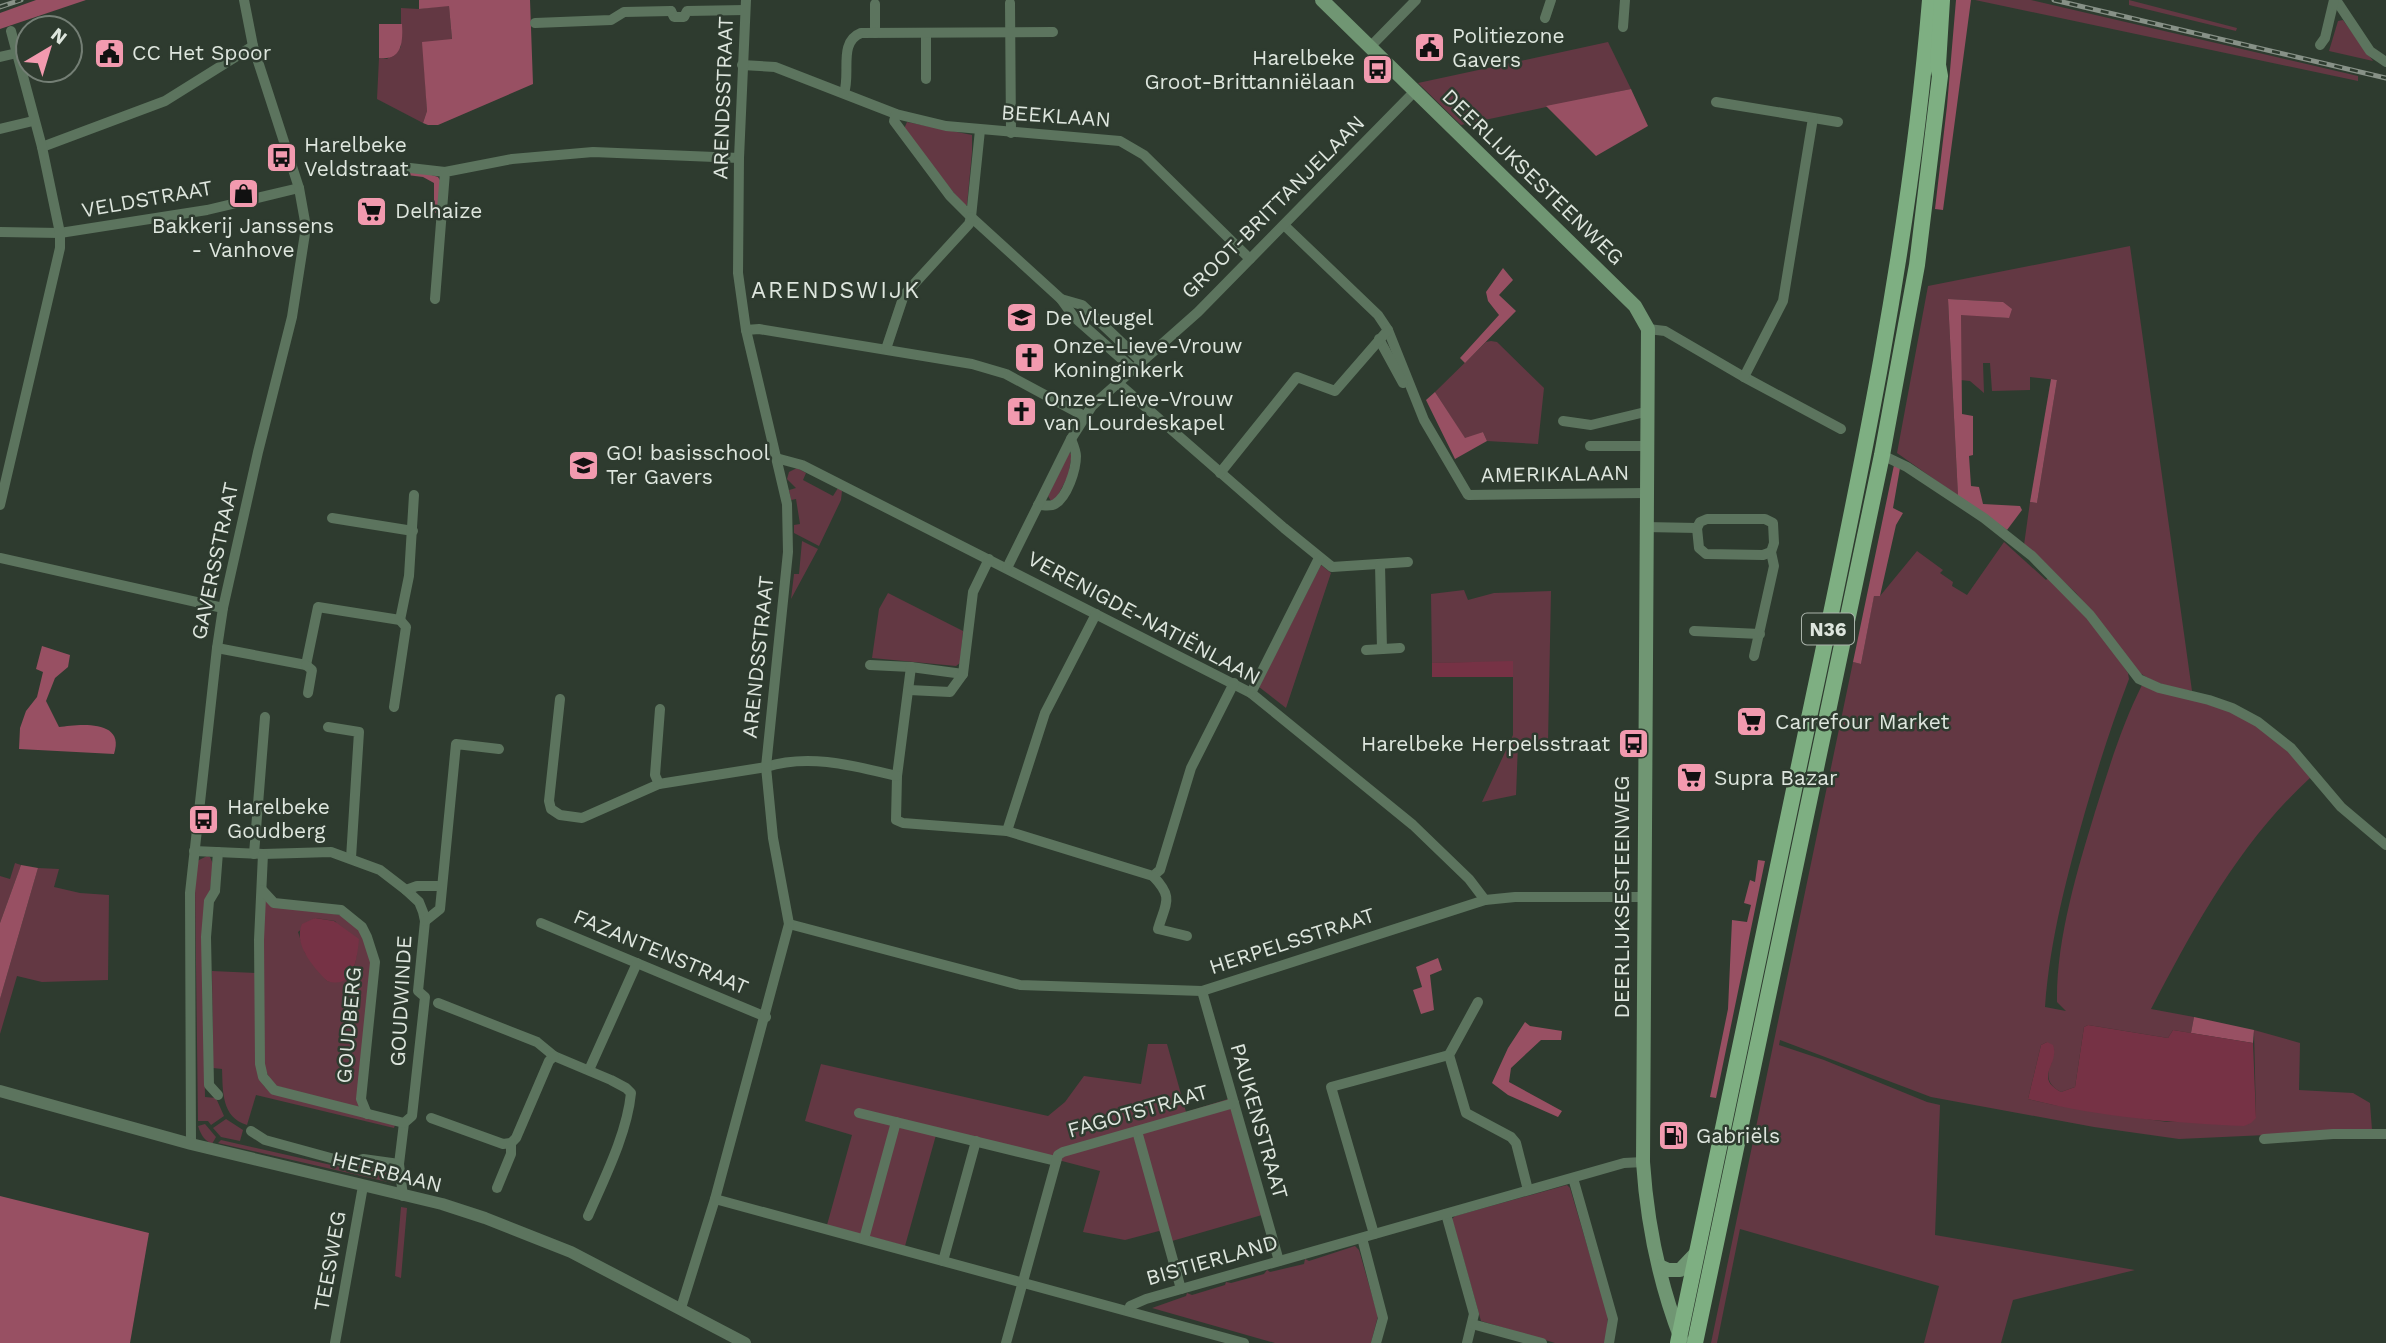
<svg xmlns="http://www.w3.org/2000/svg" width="2386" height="1343" font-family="'Work Sans',sans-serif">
<rect width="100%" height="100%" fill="#2e3b2f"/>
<g fill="#633843" fill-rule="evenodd">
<polygon points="1975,0 2031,0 2358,76 2358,81"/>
<polygon points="2129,0 2237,28 2236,31 2129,5"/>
<polygon points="449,5 452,40 423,43 427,111 423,123 377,99 379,58 387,59 401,47 401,8 419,9"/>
<polygon points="2343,20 2373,61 2329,51 2338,21"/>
<polygon points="1608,42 1631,89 1461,125 1418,83"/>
<polygon points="907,122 972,135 972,152 967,205 964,206 904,129"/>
<path d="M2130 246 2192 691C2174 688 2155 684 2140 673L2076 593 2024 545 2030 502 2037 503 2057 380 2030 377V390L1992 391 1990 363H1983L1984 393 1970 381 1960 380 1961 314 2008 318 2003 302 1948 299 1958 496 1897 453 1928 286Z"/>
<polygon points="1491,341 1497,342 1544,388 1538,444 1487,441 1483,432 1465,439 1435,392 1486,342"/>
<polygon points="1069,453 1072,454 1068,476 1056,499 1051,501 1048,496"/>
<polygon points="797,468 806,473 803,480 833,496 838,488 842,491 841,500 819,546 794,533 794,525 800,524 796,499 791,500 789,490 796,488 787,479 789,472"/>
<polygon points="802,541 818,549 791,599 794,574 799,574"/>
<path d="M2004 542 2046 580 2050 576 2083 609 2128 673 2129 679C2112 723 2098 767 2085 812 2067 876 2050 939 2045 1007L2066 1011 2057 1002C2056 940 2077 871 2095 812 2109 768 2121 727 2142 685 2190 698 2244 708 2281 744 2292 754 2301 766 2311 777 2240 842 2195 925 2151 1009L2194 1017 2191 1033 2173 1030 2168 1038 2088 1025 2084 1027 2075 1087 2061 1092C2048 1085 2045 1076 2052 1062L2047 1042 2041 1045 2028 1099 2054 1105 2167 1122 2256 1118 2254 1030 2300 1043 2299 1090 2353 1093 2370 1103 2372 1130 2179 1139 2094 1127 1931 1097 1780 1040 1779 1045 1824 1060 1927 1102 1940 1105 1935 1235 2135 1270 2013 1300 2001 1343H1924L1939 1286 1740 1229 1717 1343H1711L1853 662 1861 664 1874 595 1880 596 1917 551 1943 570 1940 573 1953 582 1952 586 1967 595Z"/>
<polygon points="1321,565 1331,573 1286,708 1259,687"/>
<polygon points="1464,590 1468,600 1494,593 1551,591 1548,742 1518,744 1516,795 1482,802 1513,735 1513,662 1432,663 1431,594"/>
<polygon points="888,593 963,631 960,663 956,666 872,658 879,609"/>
<polygon points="207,856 210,857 213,864 203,952 205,1097 216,1098 224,1116 211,1125 208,1121 198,1121 195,886 197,861"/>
<polygon points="15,863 21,865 0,923 0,876 10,879"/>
<polygon points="38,868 59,869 54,887 80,893 109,895 108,980 42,982 17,976 0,1034 0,999"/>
<path d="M265 899 344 916 363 933 371 964 360 1109 273 1085 263 1065 262 957ZM315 918 335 921 357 953 353 973 339 982 327 981 305 953 298 932Z"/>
<path d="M212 971 256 973 260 1079 264 1086 274 1094 395 1125 394 1128 256 1095 247 1125C221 1117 223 1091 222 1069L213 1068Z"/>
<polygon points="1148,1044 1167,1044 1186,1112 1228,1099 1262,1215 1172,1241 1159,1231 1125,1240 1083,1232 1100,1171 1062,1161 1051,1162 936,1135 905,1246 827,1225 852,1135 805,1121 821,1064 1048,1116 1065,1102 1084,1076 1141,1084"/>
<polygon points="226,1119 243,1130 240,1141 221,1137 213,1128"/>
<path d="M205 1124 216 1137 212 1144C204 1140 201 1135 198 1126Z"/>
<polygon points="221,1140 349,1169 362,1164 393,1172 396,1182 392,1183 218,1143"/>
<polygon points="1567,1185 1570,1188 1608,1316 1606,1343 1555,1343 1481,1321 1452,1219 1455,1216"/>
<polygon points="401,1207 407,1208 401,1278 395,1276"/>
<polygon points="1355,1246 1359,1250 1378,1316 1371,1343 1275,1343 1152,1308 1186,1296 1187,1293 1192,1295 1225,1285 1226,1282 1231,1283 1264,1274 1267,1270 1270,1272 1304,1264 1305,1259 1309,1261"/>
</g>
<g fill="#985063">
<polygon points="36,0 86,0 0,29 0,13"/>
<polygon points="419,0 530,0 533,84 438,125 428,125 423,123 427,111 422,42 452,39 449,6 419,9"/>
<polygon points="1956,0 1971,0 1943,210 1935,209 1947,106"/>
<path d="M379 24H402C403 42 402 61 379 58Z"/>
<polygon points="1631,89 1648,126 1596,156 1546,106"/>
<polygon points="404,172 422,172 438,177 441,182 439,215 434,212 434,183 423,177 407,175"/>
<polygon points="1503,268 1513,280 1499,295 1516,311 1465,363 1460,358 1499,315 1488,301 1486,292"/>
<polygon points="1948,299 2003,302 2012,309 2009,318 1961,315 1962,414 1973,416 1973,455 1969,456 1971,486 1979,487 1983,504 2020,506 2022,510 2007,530 1958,496"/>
<polygon points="2051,379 2057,380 2037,503 2030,502"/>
<polygon points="1435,392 1465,438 1483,432 1487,441 1455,459 1426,400"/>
<polygon points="1894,465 1900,468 1893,508 1903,513 1896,525 1880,596 1874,596 1861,664 1853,662"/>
<path d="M42 646 70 655 68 667 55 678 46 701 59 727C79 724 126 719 114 754L19 749 20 728 26 711 37 697 43 672 36 669Z"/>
<polygon points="1758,860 1765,861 1716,1098 1710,1097 1728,1009 1732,920 1747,922 1751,905 1744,903 1750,880 1755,882"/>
<polygon points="21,865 38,868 0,999 0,923"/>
<polygon points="1438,958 1442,970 1430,975 1434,1010 1421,1014 1413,990 1422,987 1416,967"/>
<polygon points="2194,1017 2254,1030 2253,1043 2191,1033"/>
<polygon points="1525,1022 1530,1026 1562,1031 1561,1040 1541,1040 1511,1068 1509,1082 1562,1111 1558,1117 1508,1095 1492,1083 1508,1048"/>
<polygon points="0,1196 149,1233 130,1343 0,1343"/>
</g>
<g fill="#763245">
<polygon points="1513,661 1513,677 1432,677 1432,663"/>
<path d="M315 918 334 921 359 939C357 959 354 990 327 981 313 967 293 944 302 924Z"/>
<path d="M2088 1025 2168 1038 2173 1030 2253 1043 2256 1118 2251 1123 2244 1126C2172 1123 2098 1117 2028 1099L2041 1045 2047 1042 2053 1045C2060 1065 2033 1077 2061 1092L2075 1087 2084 1027Z"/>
</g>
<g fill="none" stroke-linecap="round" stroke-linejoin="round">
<g stroke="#5c745e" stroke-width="10">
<polyline points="2336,0 2370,51 2386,62"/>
<polyline points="1010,3 1011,133"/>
<polyline points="671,11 674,17 684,17 687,11 745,10"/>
<polyline points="1545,18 1551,0"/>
<polyline points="535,23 611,20 624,12 671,11"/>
<polyline points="1623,27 1625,0"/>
<polyline points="875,33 875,4"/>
<polyline points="926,33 926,79"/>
<polyline points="2320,45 2325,38 2334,0"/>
<polyline points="1370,47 1416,0"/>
<polyline points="0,57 17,53"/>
<polyline points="742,65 775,67 896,114 946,126 1120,141 1144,155 1250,259"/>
<path d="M844 93C851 73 838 42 861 33L1053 32"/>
<polyline points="1716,102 1838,122"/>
<polyline points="896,114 894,121 950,196 971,217 980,130"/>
<polyline points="0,129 33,121"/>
<polyline points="42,147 165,101 253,46"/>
<polyline points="410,168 445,172"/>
<polyline points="1284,225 1378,315 1388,330 1424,420 1468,495 1646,493"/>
<polyline points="0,232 60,233 207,210 299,188"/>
<polyline points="435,299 445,172 512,159 593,152 739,158"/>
<polyline points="1061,299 1082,305 1141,361"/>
<polyline points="1648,329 1665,331 1744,377 1841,429"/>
<polyline points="746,330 759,329 972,364 1006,374 1084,416"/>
<polyline points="1379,339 1403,383"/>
<polyline points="886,349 904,295 969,224 971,217 1061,299 1074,317 1133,369"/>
<polyline points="1744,377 1783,301 1813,118"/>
<polyline points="1118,383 1284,528 1332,567 1408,562"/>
<polyline points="1563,421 1591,425 1641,413 1647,413"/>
<polyline points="1590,446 1646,446"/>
<polyline points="1882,455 1907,467 1984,518 2032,556 2090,615 2139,679 2159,688 2209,700 2232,708 2258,722 2291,748 2341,807 2386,845"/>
<polyline points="776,458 802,465 1251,693 1413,825 1469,879 1485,900"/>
<polyline points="1220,473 1297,377 1335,391 1388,330"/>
<polyline points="0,505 60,248 60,233 42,147 11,31"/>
<path d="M1038 505C1044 505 1050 507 1055 504 1067 497 1076 470 1076 456 1076 451 1073 444 1071 439"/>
<polyline points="332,518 413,531"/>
<polyline points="1645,527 1697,528 1700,522 1707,519 1765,519 1773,523 1774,543 1771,552 1774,566 1754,656"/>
<polyline points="1697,528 1699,548 1706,554 1763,555 1771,552"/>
<polyline points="0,558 223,608"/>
<polyline points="1380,565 1382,649"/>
<polyline points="1007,568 1071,439 1092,406 1198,312 1415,91"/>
<polyline points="400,620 409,576 414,495"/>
<polyline points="1694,631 1760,634"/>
<polyline points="217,648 306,665 318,607 400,620 406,627 394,707"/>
<polyline points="1366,650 1400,648"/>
<polyline points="306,665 312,670 308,693"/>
<polyline points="870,665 911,667 963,674"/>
<polyline points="911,667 897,776 896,820 903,823 1007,831 1153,876 1160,870 1191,768 1234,683"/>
<polyline points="909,690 950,692 963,674 973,592 989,559"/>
<polyline points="1251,693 1319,558"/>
<path d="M560 699 549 801 551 809 560 815 582 818 659 784 766 767C809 753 855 766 897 776"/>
<polyline points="328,727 359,732 351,858"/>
<polyline points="659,784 655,775 660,709"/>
<polyline points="1007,831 1045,713 1096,614"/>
<polyline points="194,851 263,854 331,852 380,870 406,890 419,902 423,912 425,921 418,991 425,997 412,1116 404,1123 399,1164 403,1196"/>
<polyline points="254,854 265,717"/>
<polyline points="263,854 259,940 260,1064 263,1077 274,1090 404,1123"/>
<path d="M1153 876C1174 898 1166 902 1158 929L1187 936"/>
<polyline points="262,890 274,903 341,910 362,927 367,937 375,962 361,1099 367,1114"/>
<polyline points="406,890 417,886 442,886"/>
<polyline points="425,921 440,909 456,744 499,749"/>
<polyline points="541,923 766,1017"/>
<polyline points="789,924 1020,985 1202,991 1485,900 1515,897 1643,897"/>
<polyline points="1202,991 1279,1261"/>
<polyline points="1478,1002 1449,1055 1466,1113 1511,1137 1516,1143 1528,1190"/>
<path d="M438 1003 537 1042 554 1056 611 1080 626 1088 631 1093C627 1134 604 1179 588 1216"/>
<polyline points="589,1070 637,963"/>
<polyline points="218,1095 209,1085 206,937 209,901 215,891 218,852"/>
<polyline points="859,1113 1056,1161"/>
<polyline points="431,1118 503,1144 511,1143 516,1138 549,1061 554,1056"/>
<polyline points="251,1131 265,1140 349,1163 363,1159 399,1164"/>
<polyline points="1137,1131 1181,1289"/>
<polyline points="2264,1139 2333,1134 2386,1134"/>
<polyline points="191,1144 190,893 217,648 223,608 258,452 292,317 306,227 299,188 253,46 244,0"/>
<polyline points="1573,1178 1613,1319 1609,1343"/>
<polyline points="497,1188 511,1154 511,1143"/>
<polyline points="715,1199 1244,1343"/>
<polyline points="1446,1214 1474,1314 1467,1343"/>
<polyline points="1374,1234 1331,1087 1449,1055"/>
<polyline points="1362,1238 1383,1318 1376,1343"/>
<polyline points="864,1239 896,1122"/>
<polyline points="943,1261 976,1141"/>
<polyline points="681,1308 715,1199 789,924 773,838 766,767 788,552 787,504 746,330 738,273 739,158 746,0"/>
<polyline points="1129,1311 1130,1306 1146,1299 1624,1163 1643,1162"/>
<polyline points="1472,1324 1542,1343"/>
<polyline points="335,1343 363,1186"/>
<polyline points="1006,1343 1058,1155 1063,1152 1234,1103"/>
</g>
<polyline stroke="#5c745e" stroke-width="12" points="0,1091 191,1144 442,1204 485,1218 571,1252 745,1343"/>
<g stroke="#709673" stroke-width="14">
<path d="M1322 0 1635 306 1648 329 1643 1162C1647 1222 1659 1282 1681 1339"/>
<polyline points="1659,1266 1668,1270 1680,1270 1697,1252"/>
</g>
<g stroke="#7eaf82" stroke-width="16">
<path d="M1678 1343C1722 1135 1765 926 1809 718 1860 478 1910 244 1930 0"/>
<polyline points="1695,1343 1882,455 1917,265 1940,76 1938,65 1942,0"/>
</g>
<defs>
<g id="rail">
<polyline points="2054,0 2386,78"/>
<polyline points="0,7 21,0"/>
</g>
</defs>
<use href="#rail" stroke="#879187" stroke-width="5"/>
<use href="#rail" stroke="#2e3b2f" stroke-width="2.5" stroke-dasharray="8" stroke-linecap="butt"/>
</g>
<defs>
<symbol id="civic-square" viewBox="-11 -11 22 22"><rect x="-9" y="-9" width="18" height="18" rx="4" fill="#f29aaf" stroke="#2e3b2f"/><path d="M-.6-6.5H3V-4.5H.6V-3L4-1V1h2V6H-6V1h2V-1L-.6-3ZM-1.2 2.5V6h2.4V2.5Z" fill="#111"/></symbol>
<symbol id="bus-square" viewBox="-11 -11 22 22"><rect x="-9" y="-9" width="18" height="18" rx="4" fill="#f29aaf" stroke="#2e3b2f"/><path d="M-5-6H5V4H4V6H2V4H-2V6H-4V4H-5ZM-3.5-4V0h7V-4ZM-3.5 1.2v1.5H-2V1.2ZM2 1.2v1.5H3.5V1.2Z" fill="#111"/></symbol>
<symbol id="shop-square" viewBox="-11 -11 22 22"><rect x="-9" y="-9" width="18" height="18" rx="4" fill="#f29aaf" stroke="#2e3b2f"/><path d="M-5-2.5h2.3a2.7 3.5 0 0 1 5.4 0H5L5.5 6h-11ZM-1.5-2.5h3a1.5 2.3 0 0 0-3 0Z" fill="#111"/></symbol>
<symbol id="supermarket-square" viewBox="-11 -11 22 22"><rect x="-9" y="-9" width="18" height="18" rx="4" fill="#f29aaf" stroke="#2e3b2f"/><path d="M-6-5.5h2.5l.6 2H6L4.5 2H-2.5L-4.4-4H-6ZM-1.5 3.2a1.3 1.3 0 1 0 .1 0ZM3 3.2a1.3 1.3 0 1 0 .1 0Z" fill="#111"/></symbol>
<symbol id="school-square" viewBox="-11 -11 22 22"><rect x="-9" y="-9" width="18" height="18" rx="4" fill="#f29aaf" stroke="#2e3b2f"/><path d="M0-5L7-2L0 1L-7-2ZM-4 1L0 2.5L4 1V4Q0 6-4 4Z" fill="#111"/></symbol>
<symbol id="church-square" viewBox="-11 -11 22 22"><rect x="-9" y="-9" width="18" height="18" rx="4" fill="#f29aaf" stroke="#2e3b2f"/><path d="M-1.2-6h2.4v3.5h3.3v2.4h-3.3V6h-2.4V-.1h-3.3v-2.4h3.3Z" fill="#111"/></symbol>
<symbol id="fuel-square" viewBox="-11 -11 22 22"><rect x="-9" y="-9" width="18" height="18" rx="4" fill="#f29aaf" stroke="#2e3b2f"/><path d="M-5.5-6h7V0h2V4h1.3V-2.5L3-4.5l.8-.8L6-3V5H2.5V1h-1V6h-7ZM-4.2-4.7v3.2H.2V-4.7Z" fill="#111"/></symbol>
</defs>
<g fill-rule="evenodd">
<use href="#civic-square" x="1412" y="30" width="35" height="35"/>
<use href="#civic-square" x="92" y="36" width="35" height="35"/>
<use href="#bus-square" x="1360" y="52" width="35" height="35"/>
<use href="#bus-square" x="264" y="140" width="35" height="35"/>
<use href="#shop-square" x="226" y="176" width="35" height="35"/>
<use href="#supermarket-square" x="354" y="194" width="35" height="35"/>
<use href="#school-square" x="1004" y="300" width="35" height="35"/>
<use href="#church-square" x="1012" y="340" width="35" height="35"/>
<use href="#church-square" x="1004" y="394" width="35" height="35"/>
<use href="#school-square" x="566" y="448" width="35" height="35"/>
<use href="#supermarket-square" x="1734" y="704" width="35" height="35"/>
<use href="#bus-square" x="1616" y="726" width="35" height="35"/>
<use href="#supermarket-square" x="1674" y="760" width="35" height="35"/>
<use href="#bus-square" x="186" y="802" width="35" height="35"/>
<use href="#fuel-square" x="1656" y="1118" width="35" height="35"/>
</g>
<g text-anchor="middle" stroke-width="5" stroke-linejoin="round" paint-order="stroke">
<rect fill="#2e3b2f" stroke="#a9b3aa" stroke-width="2" x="1802" y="613.5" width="52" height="31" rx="5"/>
<g font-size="19" font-weight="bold" fill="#dee6de">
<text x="1828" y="636">N36</text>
</g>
<g font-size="21" fill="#dee6de" stroke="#2e3b2f" text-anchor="start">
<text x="1452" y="43">Politiezone<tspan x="1452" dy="24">Gavers</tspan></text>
<text x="132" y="60">CC Het Spoor</text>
<text x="1355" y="65" text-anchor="end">Harelbeke<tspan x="1355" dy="24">Groot-Brittanniëlaan</tspan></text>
<text x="304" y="152">Harelbeke<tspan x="304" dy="24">Veldstraat</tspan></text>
<text x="395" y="218">Delhaize</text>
<text x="243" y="233" text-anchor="middle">Bakkerij Janssens<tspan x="243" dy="24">- Vanhove</tspan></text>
<text x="1045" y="325">De Vleugel</text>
<text x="1053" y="353">Onze-Lieve-Vrouw<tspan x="1053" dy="24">Koninginkerk</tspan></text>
<text x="1044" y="406">Onze-Lieve-Vrouw<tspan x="1044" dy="24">van Lourdeskapel</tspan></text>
<text x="606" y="460">GO! basisschool<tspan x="606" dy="24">Ter Gavers</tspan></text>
<text x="1775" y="729">Carrefour Market</text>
<text x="1610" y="751" text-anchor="end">Harelbeke Herpelsstraat</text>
<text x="1714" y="785">Supra Bazar</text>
<text x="227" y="814">Harelbeke<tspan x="227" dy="24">Goudberg</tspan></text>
<text x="1696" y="1143">Gabriëls</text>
</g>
<g font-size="21" fill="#dee6de" stroke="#2e3b2f">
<text transform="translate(723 98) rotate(-88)" y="7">ARENDSSTRAAT</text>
<text transform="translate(1056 116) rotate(4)" y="7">BEEKLAAN</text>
<text transform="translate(1533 177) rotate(44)" y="7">DEERLIJKSESTEENWEG</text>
<text transform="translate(147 199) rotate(-10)" y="7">VELDSTRAAT</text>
<text transform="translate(1273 207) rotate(-45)" y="7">GROOT-BRITTANJELAAN</text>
<text transform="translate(1555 474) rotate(-1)" y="7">AMERIKALAAN</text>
<text transform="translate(215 561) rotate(-78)" y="7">GAVERSSTRAAT</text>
<text transform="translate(1144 618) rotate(28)" y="7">VERENIGDE-NATIËNLAAN</text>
<text transform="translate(758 657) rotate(-84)" y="7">ARENDSSTRAAT</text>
<text transform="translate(1622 897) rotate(-90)" y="7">DEERLIJKSESTEENWEG</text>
<text transform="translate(1292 941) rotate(-18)" y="7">HERPELSSTRAAT</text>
<text transform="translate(661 952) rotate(23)" y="7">FAZANTENSTRAAT</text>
<text transform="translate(401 1001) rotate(-87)" y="7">GOUDWINDE</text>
<text transform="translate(349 1025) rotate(-85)" y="7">GOUDBERG</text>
<text transform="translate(1138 1111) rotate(-16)" y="7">FAGOTSTRAAT</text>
<text transform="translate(1259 1121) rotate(74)" y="7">PAUKENSTRAAT</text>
<text transform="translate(387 1172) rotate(14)" y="7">HEERBAAN</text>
<text transform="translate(1212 1260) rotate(-16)" y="7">BISTIERLAND</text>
<text transform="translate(330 1261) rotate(-80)" y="7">TEESWEG</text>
</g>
<g font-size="23" letter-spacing="2" fill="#dee6de" stroke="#2e3b2f">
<text x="836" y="298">ARENDSWIJK</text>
</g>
</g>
<g transform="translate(49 49) rotate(38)"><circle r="33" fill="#2e3b2f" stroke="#747f75" stroke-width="2"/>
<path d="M0-5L12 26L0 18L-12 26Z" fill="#f29aaf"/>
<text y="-10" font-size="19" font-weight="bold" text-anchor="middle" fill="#dee6de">N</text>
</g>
</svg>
